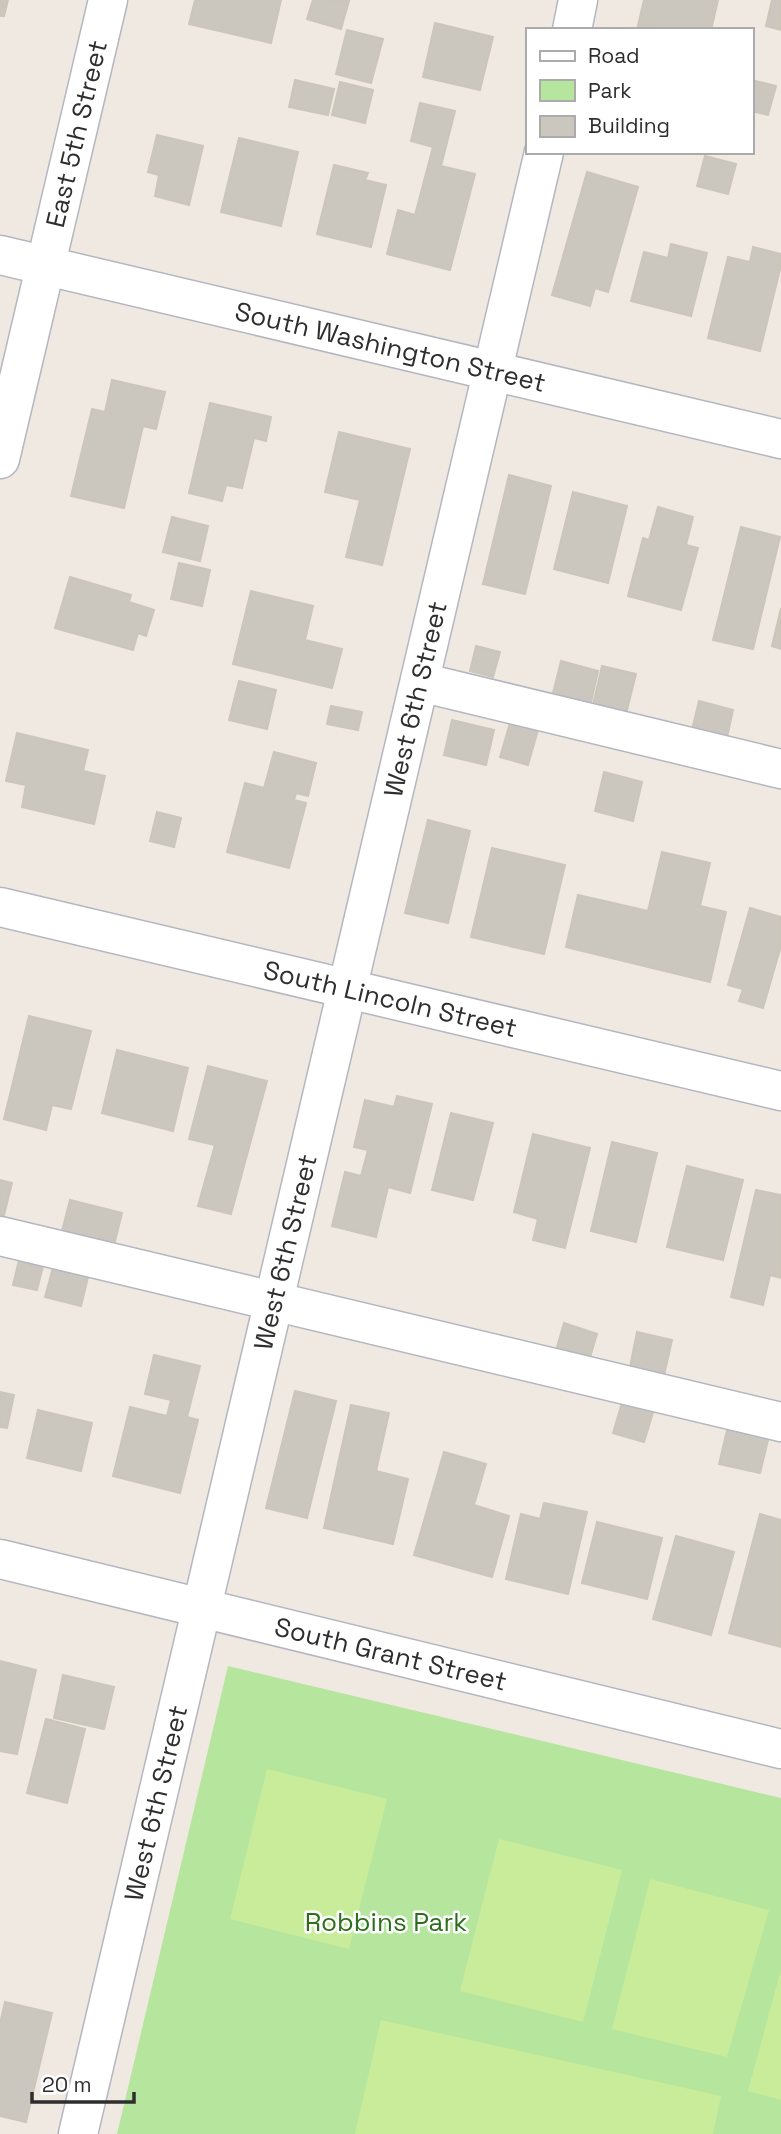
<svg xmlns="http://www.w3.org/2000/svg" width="781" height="2134" font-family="'Space Grotesk',sans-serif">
<rect width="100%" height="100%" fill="#efe9e1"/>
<polygon fill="#b6e59e" points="228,1666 781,1798 781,2134 117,2134"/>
<g fill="#c9ec9a">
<polygon points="267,1769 387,1799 349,1949 230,1919"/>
<polygon points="499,1839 622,1870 583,2022 460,1991"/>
<polygon points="650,1879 769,1910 727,2057 612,2029"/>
<polygon points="781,1970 781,2100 748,2091"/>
<polygon points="381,2020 721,2096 713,2134 355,2134"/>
</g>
<g fill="#cbc7bf" stroke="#cbc5ba" stroke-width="2">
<polygon points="0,0 8,0 4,16 0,16"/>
<polygon points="195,0 281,0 271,43 189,24"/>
<polygon points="313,0 349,1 341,29 307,19"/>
<polygon points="644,0 718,0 711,30 637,30"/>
<polygon points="772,0 781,0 781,30 766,26"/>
<polygon points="435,23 493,37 480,90 423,77"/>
<polygon points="347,30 383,39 371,83 336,74"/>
<polygon points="295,80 334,89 328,115 289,107"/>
<polygon points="751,80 776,86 768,115 751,111"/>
<polygon points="340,82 373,90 365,123 332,115"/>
<polygon points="420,103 455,111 441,166 475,174 450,270 387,254 398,210 415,215 433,147 411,141"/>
<polygon points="157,135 203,146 189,205 155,196 159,175 148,172"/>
<polygon points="239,138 298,152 281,226 221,212"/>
<polygon points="705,156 736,164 728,194 697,186"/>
<polygon points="334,165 368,173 365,180 386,185 371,247 317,234"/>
<polygon points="587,172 638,187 608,292 595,288 590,306 552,295"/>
<polygon points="671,244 707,253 691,316 631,301 644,252 668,258"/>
<polygon points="753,247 781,254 781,265 760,351 708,338 728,257 750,262"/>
<polygon points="112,380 165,392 156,429 143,426 124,508 71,496 92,409 105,412"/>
<polygon points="210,403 271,417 266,441 254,438 242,488 226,485 222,501 189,493"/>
<polygon points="339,432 410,449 382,565 346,557 360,500 325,492"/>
<polygon points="509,475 551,486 525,594 483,584"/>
<polygon points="573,492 627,506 608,583 554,569"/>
<polygon points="658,507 693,517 686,545 698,548 681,610 628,596 643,538 649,540"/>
<polygon points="172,517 208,526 200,561 163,552"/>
<polygon points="741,527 780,537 753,649 713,640"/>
<polygon points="179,563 210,570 202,606 171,599"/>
<polygon points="70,577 131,595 129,602 154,610 146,636 138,633 133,650 55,628"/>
<polygon points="251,591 313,606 305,640 342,649 332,688 233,664"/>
<polygon points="781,608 781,649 772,646"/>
<polygon points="476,646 500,652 493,677 470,671"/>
<polygon points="561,661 598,671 590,707 552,697"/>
<polygon points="602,666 636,674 626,714 593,705"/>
<polygon points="239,681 276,690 267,729 229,720"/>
<polygon points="699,701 733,710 726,742 691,734"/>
<polygon points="331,706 362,712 358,730 327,724"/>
<polygon points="452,720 494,730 486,765 444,755"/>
<polygon points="510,723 538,730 528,765 500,757"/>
<polygon points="17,733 88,750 83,771 105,776 94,824 22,807 26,785 6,781"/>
<polygon points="274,752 316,763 308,796 296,793 294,800 306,803 289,868 227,852 245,783 264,788"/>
<polygon points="604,772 642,782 633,821 595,811"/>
<polygon points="157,812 181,818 174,847 150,841"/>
<polygon points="428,820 470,831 448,923 405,913"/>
<polygon points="492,848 565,865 544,954 471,937"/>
<polygon points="662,852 710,863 700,906 726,912 710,982 566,947 578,895 648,911"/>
<polygon points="750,908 781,917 781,946 763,1008 739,1001 743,989 728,985"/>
<polygon points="29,1016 91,1031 71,1109 52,1105 46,1130 4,1119"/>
<polygon points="117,1050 188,1068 173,1131 102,1113"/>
<polygon points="208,1066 267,1081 231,1214 198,1206 215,1145 189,1139"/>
<polygon points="397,1096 432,1104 410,1193 388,1187 376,1237 332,1226 345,1172 361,1176 368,1150 354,1147 365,1100 394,1107"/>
<polygon points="451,1113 493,1123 473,1200 432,1190"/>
<polygon points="533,1134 590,1148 565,1248 533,1240 538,1219 514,1212"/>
<polygon points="612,1142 657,1153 636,1242 591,1231"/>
<polygon points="687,1166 743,1180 723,1260 667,1247"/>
<polygon points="0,1180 12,1183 3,1219 0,1218"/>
<polygon points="756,1190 781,1195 781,1278 770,1275 763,1305 731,1297"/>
<polygon points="70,1200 122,1213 113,1249 61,1235"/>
<polygon points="20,1256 44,1262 37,1290 13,1285"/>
<polygon points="54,1264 89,1273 81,1306 45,1297"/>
<polygon points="564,1323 597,1334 588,1364 555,1354"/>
<polygon points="637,1332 672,1340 663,1380 629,1372"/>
<polygon points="154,1355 200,1366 187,1417 198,1420 180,1493 113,1476 130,1407 167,1416 171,1400 145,1394"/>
<polygon points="295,1391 336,1401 307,1518 266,1508"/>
<polygon points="0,1392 14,1395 7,1428 0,1427"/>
<polygon points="624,1396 655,1406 644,1442 613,1433"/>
<polygon points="351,1405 389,1413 376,1471 408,1479 393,1544 324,1528"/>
<polygon points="38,1410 92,1423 81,1471 27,1458"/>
<polygon points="729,1422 770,1432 760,1473 719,1464"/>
<polygon points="444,1452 486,1464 474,1505 509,1516 492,1577 414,1555"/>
<polygon points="544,1503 587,1512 568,1594 506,1579 521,1514 540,1519"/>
<polygon points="760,1514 781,1520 781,1647 729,1633"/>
<polygon points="597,1522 662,1538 647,1599 582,1583"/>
<polygon points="676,1536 734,1552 711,1635 653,1619"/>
<polygon points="0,1661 36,1670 17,1754 0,1751"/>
<polygon points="63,1675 114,1687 104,1729 54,1718"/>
<polygon points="46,1719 85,1729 67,1803 27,1793"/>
<polygon points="5,2002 52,2013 26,2122 0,2116 0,2024"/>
</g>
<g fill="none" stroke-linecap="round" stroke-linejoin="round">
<defs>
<g id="minor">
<polyline points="572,30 578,0"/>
<path id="s1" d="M0 255 781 439"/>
<path id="s2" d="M0 459 108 0"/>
<polyline points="420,682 781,769"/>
<path id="s3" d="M0 907 781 1091"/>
<polyline points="0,1236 781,1422"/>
<path id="s4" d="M0 1559 781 1749"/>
<path id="s5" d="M78 2134 544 152"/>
</g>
</defs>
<use href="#minor" stroke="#b4b7c1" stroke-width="41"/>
<use href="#minor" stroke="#fff" stroke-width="38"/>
</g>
<g text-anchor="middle" stroke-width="5" stroke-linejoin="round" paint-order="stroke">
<g font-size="26" fill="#2e2e2e" stroke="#fff">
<text dy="9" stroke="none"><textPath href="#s2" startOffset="334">East 5th Street</textPath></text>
<text dy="9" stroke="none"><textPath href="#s1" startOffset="401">South Washington Street</textPath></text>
<text dy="9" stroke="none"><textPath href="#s5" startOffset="1474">West 6th Street</textPath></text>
<text dy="9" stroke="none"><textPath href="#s3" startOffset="401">South Lincoln Street</textPath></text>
<text dy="9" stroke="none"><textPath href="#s5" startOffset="906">West 6th Street</textPath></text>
<text dy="9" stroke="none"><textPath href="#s4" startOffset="402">South Grant Street</textPath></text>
<text dy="9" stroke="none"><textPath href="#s5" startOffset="340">West 6th Street</textPath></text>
</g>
<g font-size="26" fill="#2c6e1b" stroke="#fff">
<text x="386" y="1931">Robbins Park</text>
</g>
</g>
<rect x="526" y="28" width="228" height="126" fill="#ffffff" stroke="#ababab" stroke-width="2"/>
<rect x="540" y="51" width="35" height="10" fill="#ffffff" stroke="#ababab" stroke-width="2"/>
<text x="588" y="63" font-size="21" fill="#2e2e2e">Road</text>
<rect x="540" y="80" width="35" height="21" fill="#b6e59e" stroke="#ababab" stroke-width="2"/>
<text x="588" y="98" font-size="21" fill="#2e2e2e">Park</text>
<rect x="540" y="116" width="35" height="21" fill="#cbc7bf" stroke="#ababab" stroke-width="2"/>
<text x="588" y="133" font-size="21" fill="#2e2e2e">Building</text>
<path d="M32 2092v10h102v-10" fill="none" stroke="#2e2e2e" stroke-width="3.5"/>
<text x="42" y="2092" font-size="21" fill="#2e2e2e" stroke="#ffffff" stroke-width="5" paint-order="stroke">20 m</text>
</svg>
